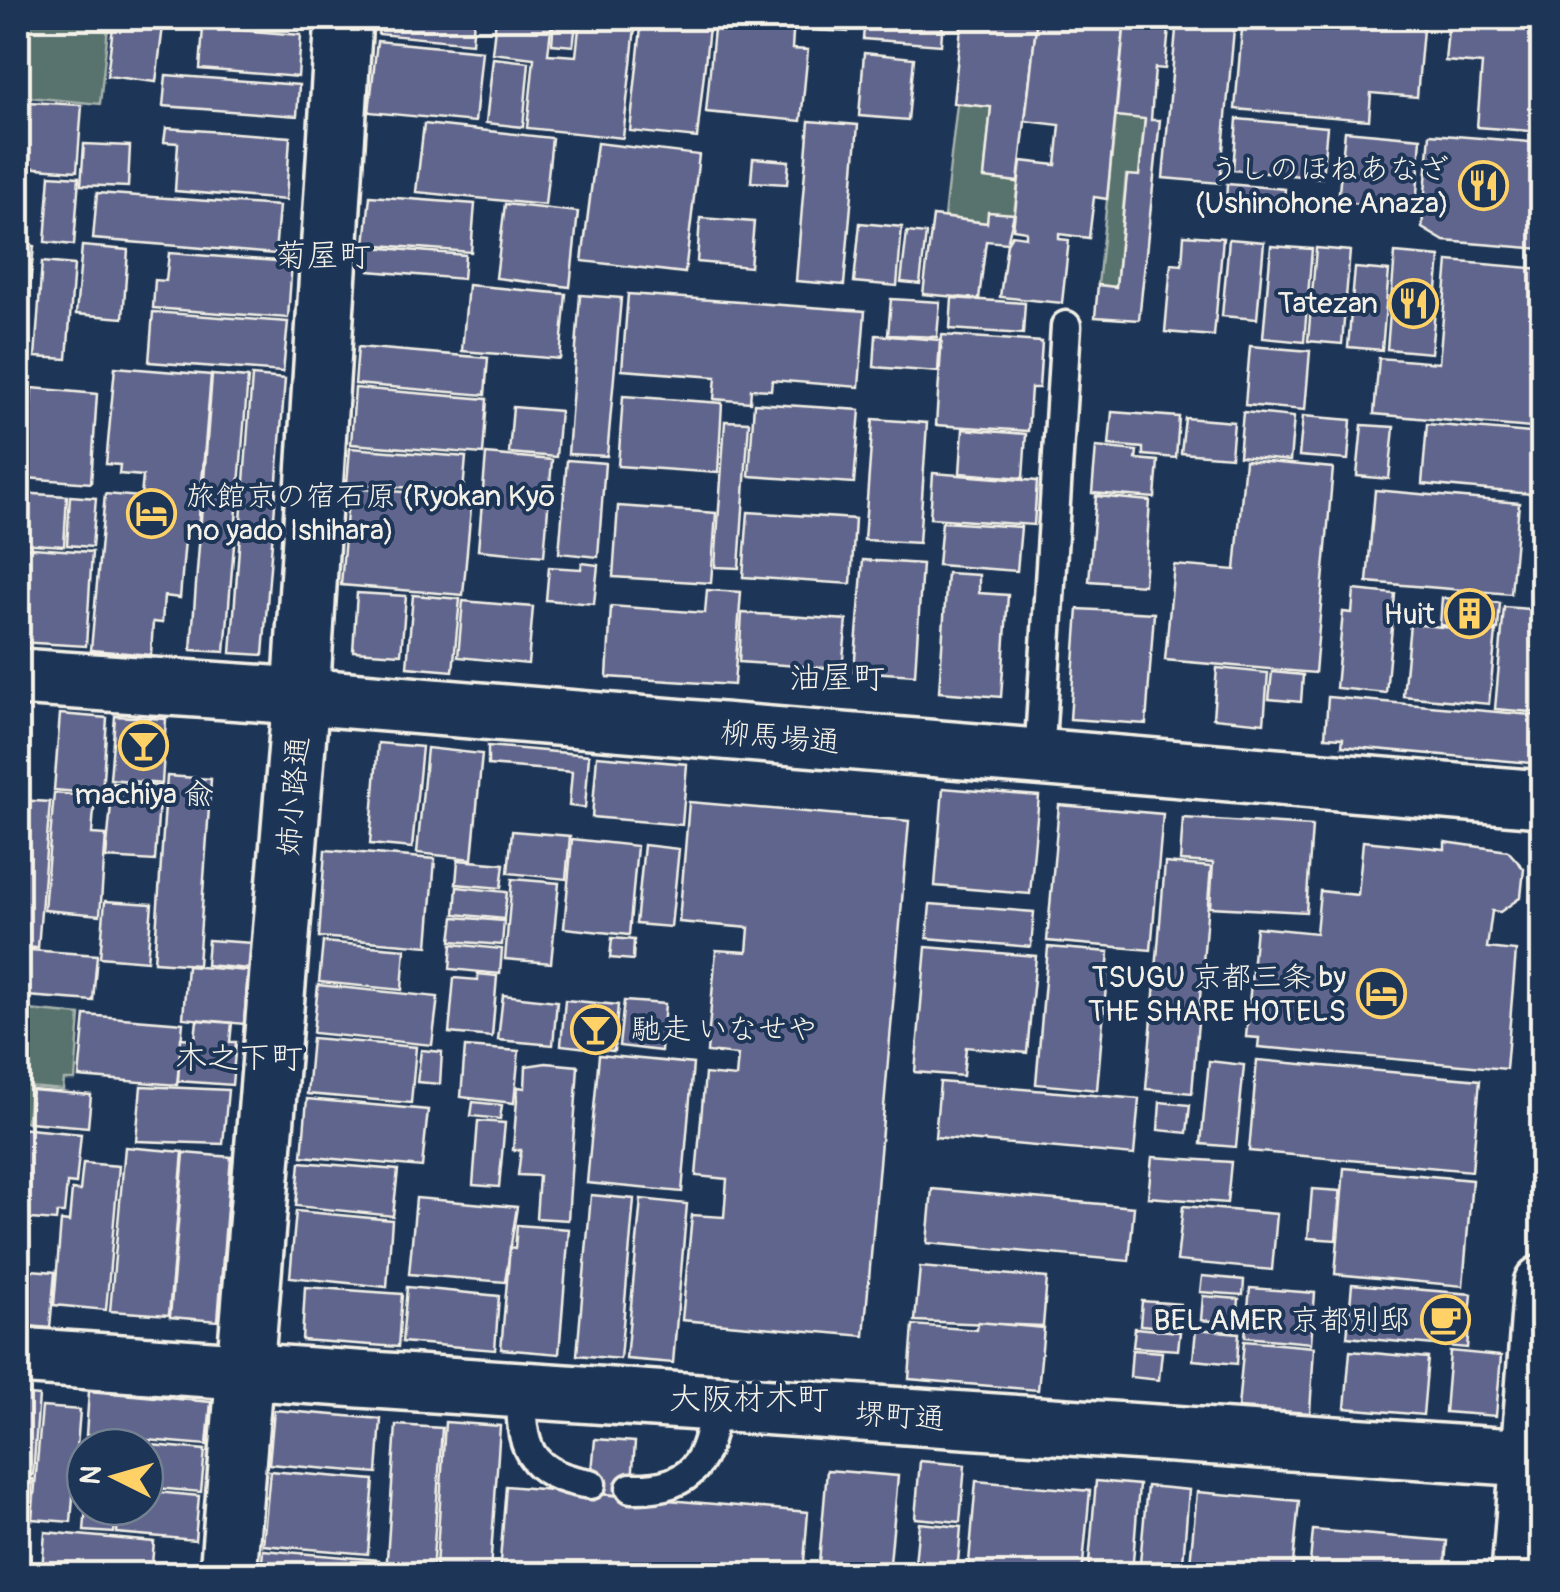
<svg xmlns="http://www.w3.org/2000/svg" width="1560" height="1592" font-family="Pangolin,'Klee One',sans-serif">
<rect width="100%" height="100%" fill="#1d3557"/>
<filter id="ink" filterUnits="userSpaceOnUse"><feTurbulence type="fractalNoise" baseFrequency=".01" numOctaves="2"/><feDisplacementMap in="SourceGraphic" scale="20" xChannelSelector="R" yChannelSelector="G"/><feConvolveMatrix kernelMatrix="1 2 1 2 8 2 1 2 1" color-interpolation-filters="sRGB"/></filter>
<g filter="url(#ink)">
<g fill="#59726e" stroke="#a6b2ab" stroke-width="2.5">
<polygon points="18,18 109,18 100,104 18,96"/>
<polygon points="957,104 991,107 984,178 1018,182 1014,214 987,223 944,217"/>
<polygon points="1116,116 1145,119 1139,176 1126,175 1116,287 1098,285"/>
<polygon points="18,1009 80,1015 75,1080 64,1080 63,1090 30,1087 27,1122 18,1121"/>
</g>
<g fill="#5e658c" stroke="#f4f1e8" stroke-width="2.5">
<polygon points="114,18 164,18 156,82 107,76"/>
<polygon points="209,18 302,18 302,30 209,22"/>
<polygon points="380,18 474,18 472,43 378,34"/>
<polygon points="496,18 552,20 548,54 576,56 580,19 617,23 618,18 636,18 623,138 527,128 534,58 492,53"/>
<polygon points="554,18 577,18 573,46 552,44"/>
<polygon points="642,18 710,18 697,138 630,131"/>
<polygon points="715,18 794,18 792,49 808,50 801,121 706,112"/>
<polygon points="819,18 849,18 848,32 818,30"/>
<polygon points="865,18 943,18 941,45 863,39"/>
<polygon points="962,18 1037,18 1018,182 984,178 991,107 953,103"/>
<polygon points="1037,18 1125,18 1107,199 1094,197 1089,238 1059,234 1059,239 1069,240 1062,303 1000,297 1007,243 1012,235 1026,237 1026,231 1013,229 1021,161 1056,165 1060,125 1025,121"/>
<polygon points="1125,18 1170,18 1165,69 1155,68 1151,120 1160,120 1139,320 1095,317 1098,285 1116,287 1127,175 1139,176 1145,119 1116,116"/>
<polygon points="1177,18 1235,18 1220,183 1163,178"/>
<polygon points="1243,18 1424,18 1417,97 1371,93 1369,120 1235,109"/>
<polygon points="1449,18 1542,18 1542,132 1477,127 1482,64 1445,61"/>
<polygon points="203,27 301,35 298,77 200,69"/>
<polygon points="377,41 482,51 475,122 369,112"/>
<polygon points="864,53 914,58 908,120 859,116"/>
<polygon points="493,58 529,62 523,127 486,123"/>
<polygon points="166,75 299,85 297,116 163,106"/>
<polygon points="18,101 23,101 19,167 18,167"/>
<polygon points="28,102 82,105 77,171 23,167"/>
<polygon points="1237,119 1327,127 1322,178 1233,170"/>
<polygon points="809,121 858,125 844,285 796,281"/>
<polygon points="424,124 552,138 545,205 416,192"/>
<polygon points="166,128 290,137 286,200 175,191 178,143 164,142"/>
<polygon points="1345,131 1421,138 1416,208 1338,202"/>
<polygon points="1430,134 1542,143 1542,249 1444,241 1422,228"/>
<polygon points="597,143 699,155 685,273 582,261"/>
<polygon points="84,144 130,146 128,187 81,185"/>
<polygon points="753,158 789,161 787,184 751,182"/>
<polygon points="50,175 79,177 74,245 45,242"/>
<polygon points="18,181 29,182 23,240 18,239"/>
<polygon points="1227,184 1285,189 1283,208 1226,203"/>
<polygon points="97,193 279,206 275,254 93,239"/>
<polygon points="370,196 475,204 471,252 365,244"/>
<polygon points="505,204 578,212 570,287 496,278"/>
<polygon points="988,212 1014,214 1007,243 986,241 979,299 923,294 933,216 987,223"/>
<polygon points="700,218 754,222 750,267 697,262"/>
<polygon points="860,223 902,227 897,286 854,282"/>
<polygon points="907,232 926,234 920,284 901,282"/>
<polygon points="1184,235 1223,238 1214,336 1165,332 1171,264 1182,265"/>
<polygon points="1229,239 1264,242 1257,319 1222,316"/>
<polygon points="18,244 34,246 28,303 18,302"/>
<polygon points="82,246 128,250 123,318 76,314"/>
<polygon points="1271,246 1312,249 1304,342 1263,338"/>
<polygon points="372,247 465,255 463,279 369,271"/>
<polygon points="1316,248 1350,251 1342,344 1308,341"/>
<polygon points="169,253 292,262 288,318 153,308 155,280 166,281"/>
<polygon points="1395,253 1440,257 1431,353 1387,349"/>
<polygon points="1448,261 1542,269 1542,429 1374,414 1379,358 1439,363"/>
<polygon points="42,262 74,265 67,359 35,357"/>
<polygon points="1355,268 1389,271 1382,350 1348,347"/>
<polygon points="468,285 566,294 560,359 462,351"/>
<polygon points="628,294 865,311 859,387 772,380 771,390 751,389 750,402 714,399 716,377 622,370"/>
<polygon points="580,295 621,298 607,456 568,454"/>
<polygon points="952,298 1025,303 1023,334 950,329"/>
<polygon points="891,299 940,302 937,337 888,335"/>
<polygon points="153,312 288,322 283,372 149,362"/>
<polygon points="18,328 29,329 19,441 18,441"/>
<polygon points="876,335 940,340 938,372 874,367"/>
<polygon points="942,335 1042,342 1039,388 1031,388 1028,431 936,425"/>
<polygon points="1250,346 1310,351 1305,410 1245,405"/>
<polygon points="358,347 488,358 485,395 355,384"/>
<polygon points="115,367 211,375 198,529 186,528 180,598 164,596 162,623 153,622 151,655 91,650 105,494 141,497 143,476 119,474 120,465 106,464"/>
<polygon points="212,375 248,378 225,652 191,650"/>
<polygon points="252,376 285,379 263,655 231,653"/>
<polygon points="32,388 97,394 91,483 26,478"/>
<polygon points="355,388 487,399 483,454 351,444"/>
<polygon points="623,396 722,403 718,473 618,466"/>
<polygon points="754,403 860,410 854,483 749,476"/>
<polygon points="513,407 560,411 556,457 509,453"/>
<polygon points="1112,412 1179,417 1176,458 1143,455 1143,448 1109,445"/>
<polygon points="1243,412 1294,417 1290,461 1239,456"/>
<polygon points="1303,416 1351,420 1348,460 1299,456"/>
<polygon points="1185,418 1234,422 1231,457 1181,453"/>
<polygon points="873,419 927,423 919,543 864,540"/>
<polygon points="725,421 749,422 739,568 715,567"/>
<polygon points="1427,424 1542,434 1542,495 1422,484"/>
<polygon points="1362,425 1394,427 1389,479 1357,476"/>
<polygon points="963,429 1026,434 1023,478 960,473"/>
<polygon points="1096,447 1137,451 1136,459 1158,461 1155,498 1092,493"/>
<polygon points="350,448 466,457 463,492 347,483"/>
<polygon points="486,454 552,460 544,556 478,550"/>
<polygon points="567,460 605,463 598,557 559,553"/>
<polygon points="1245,460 1333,468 1315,673 1165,660 1174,565 1235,570"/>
<polygon points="933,473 1037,481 1034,525 930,518"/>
<polygon points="349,488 472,497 463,595 341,585"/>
<polygon points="1375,490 1519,503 1511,594 1367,582"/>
<polygon points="18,493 67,496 64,546 18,543"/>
<polygon points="70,496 96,498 92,547 67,545"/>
<polygon points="1096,496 1150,501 1144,585 1089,581"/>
<polygon points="618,506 716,513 711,583 613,577"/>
<polygon points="748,512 855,519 851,584 743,577"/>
<polygon points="942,522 1021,527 1017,571 938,565"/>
<polygon points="18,547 92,552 86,646 18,642"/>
<polygon points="863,560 922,564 915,675 854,671"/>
<polygon points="582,563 598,565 594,604 546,600 549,567 581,569"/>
<polygon points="947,573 979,575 979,593 1008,595 1001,697 939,692"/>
<polygon points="707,590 741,592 734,685 607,677 611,606 705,613"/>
<polygon points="1354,590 1395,594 1386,693 1336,688 1343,612 1352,613"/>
<polygon points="357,593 406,596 401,654 353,651"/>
<polygon points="413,595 460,599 453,671 407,667"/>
<polygon points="1442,598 1500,603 1498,630 1440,625"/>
<polygon points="463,601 533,607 528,664 458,657"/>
<polygon points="1504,607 1542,610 1542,713 1495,709"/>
<polygon points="1078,609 1154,613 1146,724 1070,719"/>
<polygon points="742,613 847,620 842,669 739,662"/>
<polygon points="1410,624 1496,632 1489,704 1403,696"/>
<polygon points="1217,668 1268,673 1264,723 1213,718"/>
<polygon points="1272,672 1303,675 1301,702 1269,699"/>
<polygon points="1328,697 1542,716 1542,764 1342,746 1343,738 1325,737"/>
<polygon points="60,714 107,718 102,794 54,790"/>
<polygon points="115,716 166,719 162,784 110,779"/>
<polygon points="378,743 422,747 412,848 370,844"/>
<polygon points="488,746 589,755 585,808 569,806 572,772 488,765"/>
<polygon points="427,748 482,754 472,859 417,853"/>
<polygon points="597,756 687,764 682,825 592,817"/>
<polygon points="167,776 211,779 198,965 154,962"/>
<polygon points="113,783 160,786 155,861 106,858"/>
<polygon points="943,788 1039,796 1030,894 935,886"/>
<polygon points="54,793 95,797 92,834 106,835 100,915 44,910"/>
<polygon points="18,800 50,802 38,948 18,947"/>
<polygon points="689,802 909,821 864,1336 682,1320 692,1215 724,1217 727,1179 696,1176 705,1074 736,1077 738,1055 707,1052 716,950 747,952 749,928 679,922"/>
<polygon points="1059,805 1163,814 1151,950 1047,941"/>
<polygon points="1183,818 1312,826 1306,912 1210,907 1213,863 1180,861"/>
<polygon points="512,831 570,836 566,879 508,873"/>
<polygon points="572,839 637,846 629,935 564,928"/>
<polygon points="1363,841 1445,849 1445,842 1508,851 1524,869 1521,897 1500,912 1492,911 1487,948 1516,951 1506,1069 1258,1047 1259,1038 1246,1037 1256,927 1316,933 1320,891 1358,895"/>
<polygon points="644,845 679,849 671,927 636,924"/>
<polygon points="325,850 435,859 428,946 319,937"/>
<polygon points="458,860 504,864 501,888 456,884"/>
<polygon points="1165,863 1211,867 1192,1093 1146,1089"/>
<polygon points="512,879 559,883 551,963 505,959"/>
<polygon points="457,887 507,892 504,919 455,914"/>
<polygon points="105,901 152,904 147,961 100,957"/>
<polygon points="930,904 1034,912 1031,947 927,938"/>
<polygon points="454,917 504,921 502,945 451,941"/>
<polygon points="612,938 634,940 633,960 610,958"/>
<polygon points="208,940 252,943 249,969 206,965"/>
<polygon points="323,942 405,949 402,990 319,982"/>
<polygon points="452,944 502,949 500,974 450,969"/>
<polygon points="926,947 1036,956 1027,1053 966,1047 963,1076 915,1072"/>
<polygon points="1048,947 1109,952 1097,1090 1036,1084"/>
<polygon points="30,950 97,955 93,1001 27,996"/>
<polygon points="187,966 248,971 244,1024 183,1018"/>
<polygon points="478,974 497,976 492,1037 449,1033 454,978 478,980"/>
<polygon points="318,985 438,997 432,1045 313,1033"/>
<polygon points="503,995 557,1001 553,1045 498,1040"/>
<polygon points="565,1000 618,1005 614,1051 561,1045"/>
<polygon points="624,1001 665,1004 661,1051 619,1046"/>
<polygon points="85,1015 183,1023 177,1085 79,1077"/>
<polygon points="197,1020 232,1023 230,1042 236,1042 232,1085 178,1081 181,1038 195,1039"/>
<polygon points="312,1038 416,1047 411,1103 307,1094"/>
<polygon points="465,1047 519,1051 514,1103 461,1097"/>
<polygon points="421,1050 442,1052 440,1084 417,1082"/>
<polygon points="599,1055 693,1064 682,1192 587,1183"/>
<polygon points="1257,1060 1480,1080 1472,1171 1249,1151"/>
<polygon points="1209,1061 1244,1065 1236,1147 1201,1144"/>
<polygon points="546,1063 578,1066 568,1220 536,1218 539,1176 518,1175 521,1150 513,1150 518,1087 525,1088 526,1066"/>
<polygon points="940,1082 1139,1099 1134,1155 935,1137"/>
<polygon points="141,1086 228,1090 223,1144 136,1141"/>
<polygon points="32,1090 91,1095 88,1127 29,1122"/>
<polygon points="307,1099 428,1110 422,1167 302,1156"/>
<polygon points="473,1102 502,1105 500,1119 471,1116"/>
<polygon points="1160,1102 1190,1105 1187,1133 1158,1130"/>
<polygon points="478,1121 505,1123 499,1187 473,1185"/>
<polygon points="18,1128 81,1134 76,1184 67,1183 64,1213 57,1213 56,1221 18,1218"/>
<polygon points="125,1147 183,1152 169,1315 110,1311"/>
<polygon points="184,1153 231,1157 218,1321 170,1317"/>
<polygon points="1152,1157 1231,1162 1227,1203 1148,1197"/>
<polygon points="300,1162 398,1170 393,1216 296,1206"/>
<polygon points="83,1163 119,1166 106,1310 54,1305 61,1221 69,1222 72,1190 80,1191"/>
<polygon points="1344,1168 1472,1180 1463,1286 1335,1274"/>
<polygon points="932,1189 1134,1207 1129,1261 927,1243"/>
<polygon points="1312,1189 1340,1191 1336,1240 1308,1238"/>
<polygon points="591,1195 634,1199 620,1359 577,1355"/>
<polygon points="416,1198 517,1207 505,1282 409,1274"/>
<polygon points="641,1199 687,1204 673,1363 626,1359"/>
<polygon points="1183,1206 1277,1214 1272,1270 1177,1261"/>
<polygon points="296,1211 392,1220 387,1287 290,1277"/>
<polygon points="517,1225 569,1229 559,1354 501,1349 510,1247 515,1248"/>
<polygon points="920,1267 1047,1278 1043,1326 915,1321"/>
<polygon points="18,1269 55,1272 50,1328 18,1325"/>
<polygon points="1202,1276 1244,1280 1243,1295 1200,1292"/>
<polygon points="1352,1284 1472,1294 1467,1348 1347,1337"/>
<polygon points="305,1287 402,1294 398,1347 302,1340"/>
<polygon points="407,1287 499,1296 495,1350 402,1342"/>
<polygon points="1250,1288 1315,1293 1311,1343 1245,1337"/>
<polygon points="1203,1296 1239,1299 1237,1323 1201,1320"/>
<polygon points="1142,1301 1180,1304 1178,1328 1140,1325"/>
<polygon points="978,1322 1044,1328 1038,1390 909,1379 913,1325 977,1330"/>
<polygon points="1135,1328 1180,1332 1178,1350 1133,1347"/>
<polygon points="1196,1329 1239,1333 1237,1364 1193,1360"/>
<polygon points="1244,1341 1314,1347 1310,1413 1238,1408"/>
<polygon points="1132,1350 1162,1352 1159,1380 1130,1377"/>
<polygon points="1350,1351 1428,1358 1423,1415 1345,1408"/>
<polygon points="1450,1351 1501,1356 1496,1416 1445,1412"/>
<polygon points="89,1391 211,1402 207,1445 86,1435"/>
<polygon points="18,1394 39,1396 33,1475 18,1474"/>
<polygon points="42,1407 80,1410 71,1522 32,1519"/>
<polygon points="274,1410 381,1419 377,1473 269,1464"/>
<polygon points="445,1422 500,1426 490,1571 436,1568"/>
<polygon points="396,1425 442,1428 432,1574 386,1574"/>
<polygon points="85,1439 205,1450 201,1492 145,1487 145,1447 85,1447 85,1482 81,1482"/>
<polygon points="595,1439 635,1442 631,1496 590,1493"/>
<polygon points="920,1461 965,1465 960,1522 915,1518"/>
<polygon points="827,1470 898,1476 889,1574 818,1574"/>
<polygon points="270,1471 374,1480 368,1554 263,1545"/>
<polygon points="18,1478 33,1479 25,1574 18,1574"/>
<polygon points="976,1481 1090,1491 1082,1574 968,1574"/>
<polygon points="1096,1481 1139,1485 1132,1574 1088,1574"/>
<polygon points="506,1486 808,1512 803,1574 499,1574"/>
<polygon points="1147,1486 1189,1490 1182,1574 1139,1574"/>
<polygon points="145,1491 199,1496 195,1540 117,1533 119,1507 145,1507"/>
<polygon points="1197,1492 1299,1501 1292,1574 1189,1574"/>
<polygon points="86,1507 117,1507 114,1533 84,1531"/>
<polygon points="919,1523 961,1527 957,1574 914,1574"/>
<polygon points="1313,1530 1447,1541 1444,1574 1309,1574"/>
<polygon points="45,1532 154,1542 151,1574 42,1570"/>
<polygon points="263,1550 379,1560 377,1574 261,1574"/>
</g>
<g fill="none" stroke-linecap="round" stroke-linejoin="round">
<defs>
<g id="lane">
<polyline points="1039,759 1066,326"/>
<path d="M522 1388C519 1447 528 1475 591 1484"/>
<path d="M631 1488C694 1490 708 1461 715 1404"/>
</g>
<g id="street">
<polyline points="18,677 301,696 1542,799"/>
<polyline points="18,1356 1542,1459"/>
<polyline points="228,1574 301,696 344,18"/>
<polyline points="1520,1574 1542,1284"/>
</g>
</defs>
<use href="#lane" stroke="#f4f1e8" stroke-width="35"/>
<use href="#street" stroke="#f4f1e8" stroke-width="62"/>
<use href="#lane" stroke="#1d3557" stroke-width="28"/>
<use href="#street" stroke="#1d3557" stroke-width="55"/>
</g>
</g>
<defs>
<symbol id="restaurant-ring" viewBox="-11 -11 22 22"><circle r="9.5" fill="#1d3557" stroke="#ffd166" stroke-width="1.5"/><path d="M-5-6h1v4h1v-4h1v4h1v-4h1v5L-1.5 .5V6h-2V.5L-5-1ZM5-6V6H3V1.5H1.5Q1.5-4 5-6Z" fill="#ffd166"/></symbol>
<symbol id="hotel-ring" viewBox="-11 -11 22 22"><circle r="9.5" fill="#1d3557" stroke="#ffd166" stroke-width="1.5"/><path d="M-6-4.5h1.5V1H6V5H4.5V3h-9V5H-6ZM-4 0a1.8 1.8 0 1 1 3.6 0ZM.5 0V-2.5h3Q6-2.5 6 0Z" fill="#ffd166"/></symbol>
<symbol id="building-ring" viewBox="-11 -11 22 22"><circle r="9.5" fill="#1d3557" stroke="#ffd166" stroke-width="1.5"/><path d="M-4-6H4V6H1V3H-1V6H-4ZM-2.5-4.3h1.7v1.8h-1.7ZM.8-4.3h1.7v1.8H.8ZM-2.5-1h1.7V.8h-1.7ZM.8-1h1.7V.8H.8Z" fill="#ffd166"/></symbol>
<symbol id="bar-ring" viewBox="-11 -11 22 22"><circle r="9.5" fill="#1d3557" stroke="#ffd166" stroke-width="1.5"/><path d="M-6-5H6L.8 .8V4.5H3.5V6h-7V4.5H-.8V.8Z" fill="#ffd166"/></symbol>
<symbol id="cafe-ring" viewBox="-11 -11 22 22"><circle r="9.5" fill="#1d3557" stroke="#ffd166" stroke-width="1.5"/><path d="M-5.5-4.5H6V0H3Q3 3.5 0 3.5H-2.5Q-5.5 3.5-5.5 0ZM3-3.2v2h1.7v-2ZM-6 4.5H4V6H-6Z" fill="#ffd166"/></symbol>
</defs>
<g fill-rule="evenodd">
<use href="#restaurant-ring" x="1456" y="158" width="55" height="55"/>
<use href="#restaurant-ring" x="1386" y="276" width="55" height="55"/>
<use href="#hotel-ring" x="124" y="486" width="55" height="55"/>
<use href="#building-ring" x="1442" y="586" width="55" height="55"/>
<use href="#bar-ring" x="116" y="718" width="55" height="55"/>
<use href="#hotel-ring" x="1354" y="966" width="55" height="55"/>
<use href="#bar-ring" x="568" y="1002" width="55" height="55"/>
<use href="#cafe-ring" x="1418" y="1292" width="55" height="55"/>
</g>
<g text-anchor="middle" stroke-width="8" stroke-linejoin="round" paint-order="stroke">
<g font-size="30" fill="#f4f1e8" stroke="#1d3557" text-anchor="end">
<text x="1449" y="179">うしのほねあなざ<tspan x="1449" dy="34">(Ushinohone Anaza)</tspan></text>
<text x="1378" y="313">Tatezan</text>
<text x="186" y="506" text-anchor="start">旅館京の宿石原 (Ryokan Kyō<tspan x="186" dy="34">no yado Ishihara)</tspan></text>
<text x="1435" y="624">Huit</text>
<text x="144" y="804" text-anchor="middle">machiya 兪</text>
<text x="1346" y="987">TSUGU 京都三条 by<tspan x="1346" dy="34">THE SHARE HOTELS</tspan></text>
<text x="631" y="1039" text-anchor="start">馳走 いなせや</text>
<text x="1410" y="1330">BEL AMER 京都別邸</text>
</g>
<g font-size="30" fill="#f4f1e8" stroke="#1d3557">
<text transform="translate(780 737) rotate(5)" y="10">柳馬場通</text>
<text transform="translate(293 796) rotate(-85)" y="10">姉小路通</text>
<text transform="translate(900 1416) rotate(4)" y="10">堺町通</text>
</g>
<g font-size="32" fill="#f4f1e8" stroke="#1d3557">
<text x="323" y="266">菊屋町</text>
<text x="837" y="688">油屋町</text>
<text x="239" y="1068">木之下町</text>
<text x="749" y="1409">大阪材木町</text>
</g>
</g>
<rect width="1560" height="1592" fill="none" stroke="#1d3557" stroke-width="60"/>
<rect x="30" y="30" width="1500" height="1532" fill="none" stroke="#f4f1e8" stroke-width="4" filter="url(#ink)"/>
<g transform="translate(115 1477) rotate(275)"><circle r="48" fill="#1d3557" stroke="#738091" stroke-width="2.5"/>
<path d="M0-8L18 38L0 25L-18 38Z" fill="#ffd166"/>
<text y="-15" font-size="28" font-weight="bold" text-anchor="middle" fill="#f4f1e8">N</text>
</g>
</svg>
